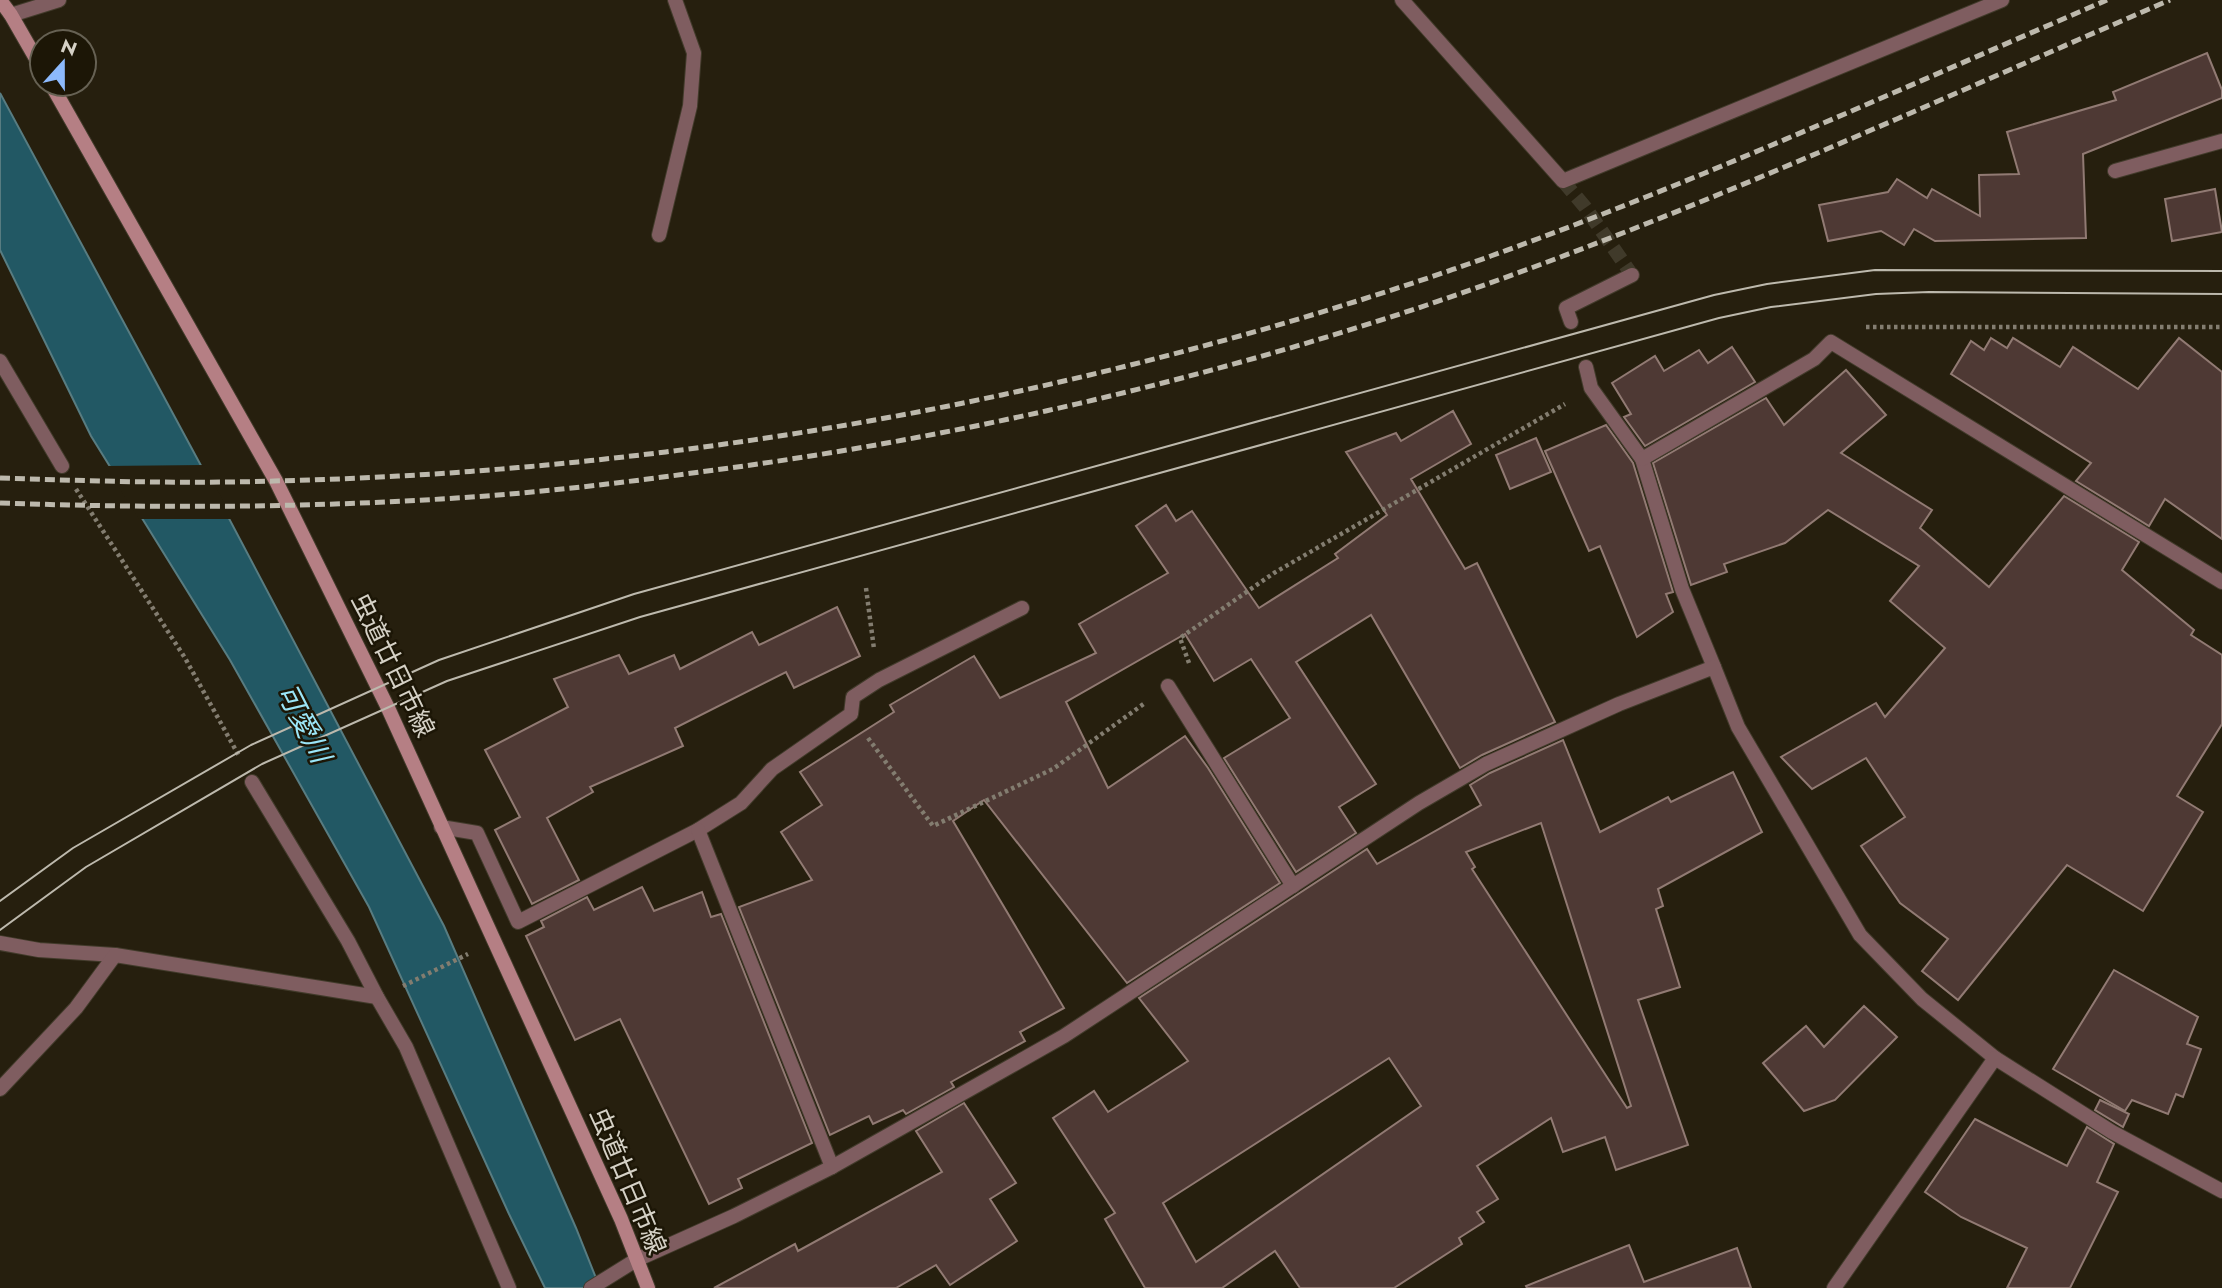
<svg xmlns="http://www.w3.org/2000/svg" width="2222" height="1288" font-family="Jost,'Noto Sans JP',sans-serif">
<rect width="100%" height="100%" fill="#261f0e"/>
<polygon fill="#225864" stroke="#587c81" stroke-width="2" points="0,93 205,473 444,926 576,1228 600,1288 545,1288 509,1214 369,907 230,660 91,436 0,250"/>
<polygon fill="#261f0e" points="204,465 233,519 139,519 105,466"/>
<g fill="#4e3934" stroke="#917a73" stroke-width="2" fill-rule="evenodd">
<polygon points="2207,53 2222,90 2222,98 2083,154 2086,238 1935,241 1914,229 1904,245 1881,231 1828,241 1819,205 1888,192 1897,179 1927,198 1932,189 1980,216 1979,175 2019,174 2007,132 2116,100 2113,92"/>
<polygon points="2215,189 2222,232 2172,241 2165,199"/>
<polygon points="1991,338 2007,348 2013,338 2060,367 2073,347 2138,389 2179,338 2222,372 2222,539 2165,499 2149,526 2076,481 2091,463 1951,374 1971,341 1984,350"/>
<polygon points="1732,347 1755,382 1645,446 1624,417 1631,414 1612,383 1655,356 1664,371 1699,350 1708,363"/>
<polygon points="1846,370 1886,415 1841,453 1932,510 1920,528 1989,587 2064,496 2139,542 2122,570 2194,630 2191,635 2222,655 2222,724 2177,796 2203,812 2143,911 2067,865 1958,1000 1922,971 1948,939 1900,903 1861,846 1905,817 1866,758 1812,789 1781,757 1876,703 1885,717 1945,648 1890,601 1919,566 1828,510 1785,543 1724,564 1727,572 1691,585 1653,463 1766,398 1784,425"/>
<polygon points="1453,411 1471,444 1411,479 1465,569 1477,563 1555,722 1482,755 1460,768 1371,615 1296,662 1376,784 1339,807 1356,833 1296,872 1224,758 1290,718 1251,659 1214,681 1185,634 1066,702 1108,788 1185,736 1208,768 1280,883 1127,983 984,800 953,821 1064,1008 1020,1032 1025,1041 951,1082 954,1087 906,1114 903,1110 873,1124 869,1116 830,1135 739,907 812,880 781,832 822,805 800,772 894,712 890,705 974,656 1000,698 1096,653 1079,624 1168,573 1136,526 1166,505 1176,521 1192,511 1259,608 1338,558 1335,554 1387,515 1346,452 1396,433 1401,441"/>
<polygon points="1606,425 1633,463 1673,592 1666,594 1673,612 1637,637 1600,546 1589,551 1545,451"/>
<polygon points="1536,438 1551,472 1510,489 1496,455"/>
<polygon points="837,607 860,656 794,688 786,672 675,728 683,746 590,787 593,792 547,818 579,880 532,904 495,830 520,817 485,750 568,707 554,679 619,655 629,674 674,655 680,669 752,632 759,645"/>
<path d="M1563 740 1600 832 1668 797 1671 802 1733 772 1762 832 1658 889 1663 906 1656 909 1680 987 1638 1000 1688 1145 1616 1170 1605 1137 1563 1152 1551 1118 1477 1166 1498 1199 1477 1212 1484 1222 1459 1238 1462 1244 1394 1288H1300L1275 1251 1222 1288H1145L1105 1219 1115 1213 1053 1118 1094 1091 1108 1112 1188 1061 1139 998 1367 849 1377 864 1481 805 1470 785 1490 773ZM1541 823 1631 1106 1627 1108 1472 869 1475 867 1466 852ZM1389 1058 1421 1106 1196 1262 1163 1203Z"/>
<polygon points="642,887 654,911 702,892 711,917 721,914 812,1143 738,1179 742,1188 709,1204 620,1019 575,1040 526,936 544,927 541,921 587,897 594,910"/>
<polygon points="2114,970 2198,1017 2187,1044 2201,1049 2183,1097 2176,1094 2168,1114 2132,1100 2125,1111 2053,1069"/>
<polygon points="1864,1006 1897,1037 1835,1100 1804,1111 1763,1063 1806,1026 1824,1047"/>
<polygon points="2100,1100 2129,1114 2123,1127 2095,1110"/>
<polygon points="964,1103 1016,1183 990,1199 1017,1241 950,1285 936,1265 896,1288 714,1288 795,1244 798,1251 942,1172 916,1131"/>
<polygon points="1975,1119 2067,1166 2087,1127 2114,1144 2097,1182 2118,1192 2070,1288 2007,1288 2027,1248 1961,1217 1925,1192"/>
<polygon points="1629,1245 1644,1282 1737,1248 1751,1288 1527,1288 1526,1286"/>
</g>
<g fill="none" stroke-linecap="round" stroke-linejoin="round">
<polyline stroke="#403a2a" stroke-width="14" stroke-dasharray="14 7" stroke-linecap="butt" points="1563,181 1585,207 1632,275"/>
<defs>
<polyline id="service" points="1571,322 1566,308 1632,275"/>
<g id="minor">
<polyline points="1402,0 1563,181 2002,0"/>
<polyline points="11,15 59,0"/>
<polyline points="2115,171 2222,141"/>
<polyline points="659,235 690,106 694,53 675,0"/>
<polyline points="0,361 62,466"/>
<polyline points="1586,367 1591,388 1642,459 1682,589 1714,667"/>
<polyline points="1642,459 1814,359 1831,342 2222,582"/>
<polyline points="1168,686 1293,886"/>
<polyline points="252,782 348,941 377,997 406,1047 509,1288"/>
<polyline points="441,827 477,833 518,922 698,830 741,803 772,769 851,714 853,697 879,680 1022,608"/>
<polyline points="698,830 832,1167"/>
<polyline points="0,943 39,950 115,955"/>
<polyline points="0,1089 76,1008 115,955 377,997"/>
<polyline points="591,1288 636,1260 734,1216 832,1167 1064,1036 1419,803 1486,764 1619,704 1714,667 1738,727 1860,935 1922,999 1995,1058 2112,1132 2222,1191"/>
<polyline points="1834,1288 1995,1058"/>
</g>
<g id="secondary">
<polyline points="0,0 11,15 42,69"/>
<polyline points="51,84 276,481 388,708 621,1219 648,1288"/>
</g>
</defs>
<use href="#service" stroke="#423b2b" stroke-width="16"/>
<use href="#minor" stroke="#423b2b" stroke-width="16"/>
<use href="#secondary" stroke="#423b2b" stroke-width="16"/>
<g stroke="#837d70" stroke-width="4.5" stroke-dasharray="3.5 3.5" stroke-linecap="butt">
<polyline points="1866,327 2222,327"/>
<polyline points="76,489 185,658 239,756"/>
<polyline points="866,588 874,649"/>
<polyline points="1189,663 1180,638 1274,573 1565,404"/>
<polyline points="868,738 933,826 1053,769 1145,703"/>
<polyline points="403,986 468,954"/>
</g>
<use href="#service" stroke="#7f5d60" stroke-width="14"/>
<use href="#minor" stroke="#7f5d60" stroke-width="14"/>
<use href="#secondary" stroke="#b57f84" stroke-width="14"/>
<g stroke="#bdb9ad" stroke-width="2">
<polyline points="0,901 73,848 251,745 439,660 634,594 1714,295 1767,284 1875,270 2222,271"/>
<polyline points="0,930 86,867 262,764 447,681 640,617 1719,318 1771,307 1876,294 1929,292 2222,294"/>
</g>
<g stroke="#bdb9ad" stroke-width="5" stroke-dasharray="10 5" stroke-linecap="butt">
<path d="M0 478C91 481 183 484 274 481 662 472 1049 404 1416 282 1652 203 1879 98 2107 0"/>
<path d="M0 503C147 508 294 508 441 499 528 494 614 484 700 472 946 440 1191 384 1427 305 1680 219 1924 106 2170 0"/>
</g>
</g>
<g text-anchor="middle" stroke-width="5" stroke-linejoin="round" paint-order="stroke">
<g font-size="26" fill="#d5d1c6" stroke="#1c1606">
<text transform="translate(393 665) rotate(64)" y="9">虫道廿日市線</text>
<text transform="translate(628 1181) rotate(67)" y="9">虫道廿日市線</text>
</g>
<g font-size="28" font-style="italic" fill="#9be6f8" stroke="#1c1606">
<text transform="translate(304 723) rotate(63)" y="10">可愛川</text>
</g>
</g>
<g transform="translate(63 63) rotate(21)"><circle r="33" fill="#1c1606" stroke="#666153" stroke-width="2"/>
<path d="M0-5L12 26L0 18L-12 26Z" fill="#8cb9fc"/>
<text y="-10" font-size="19" font-weight="bold" text-anchor="middle" fill="#d5d1c6">N</text>
</g>
</svg>
